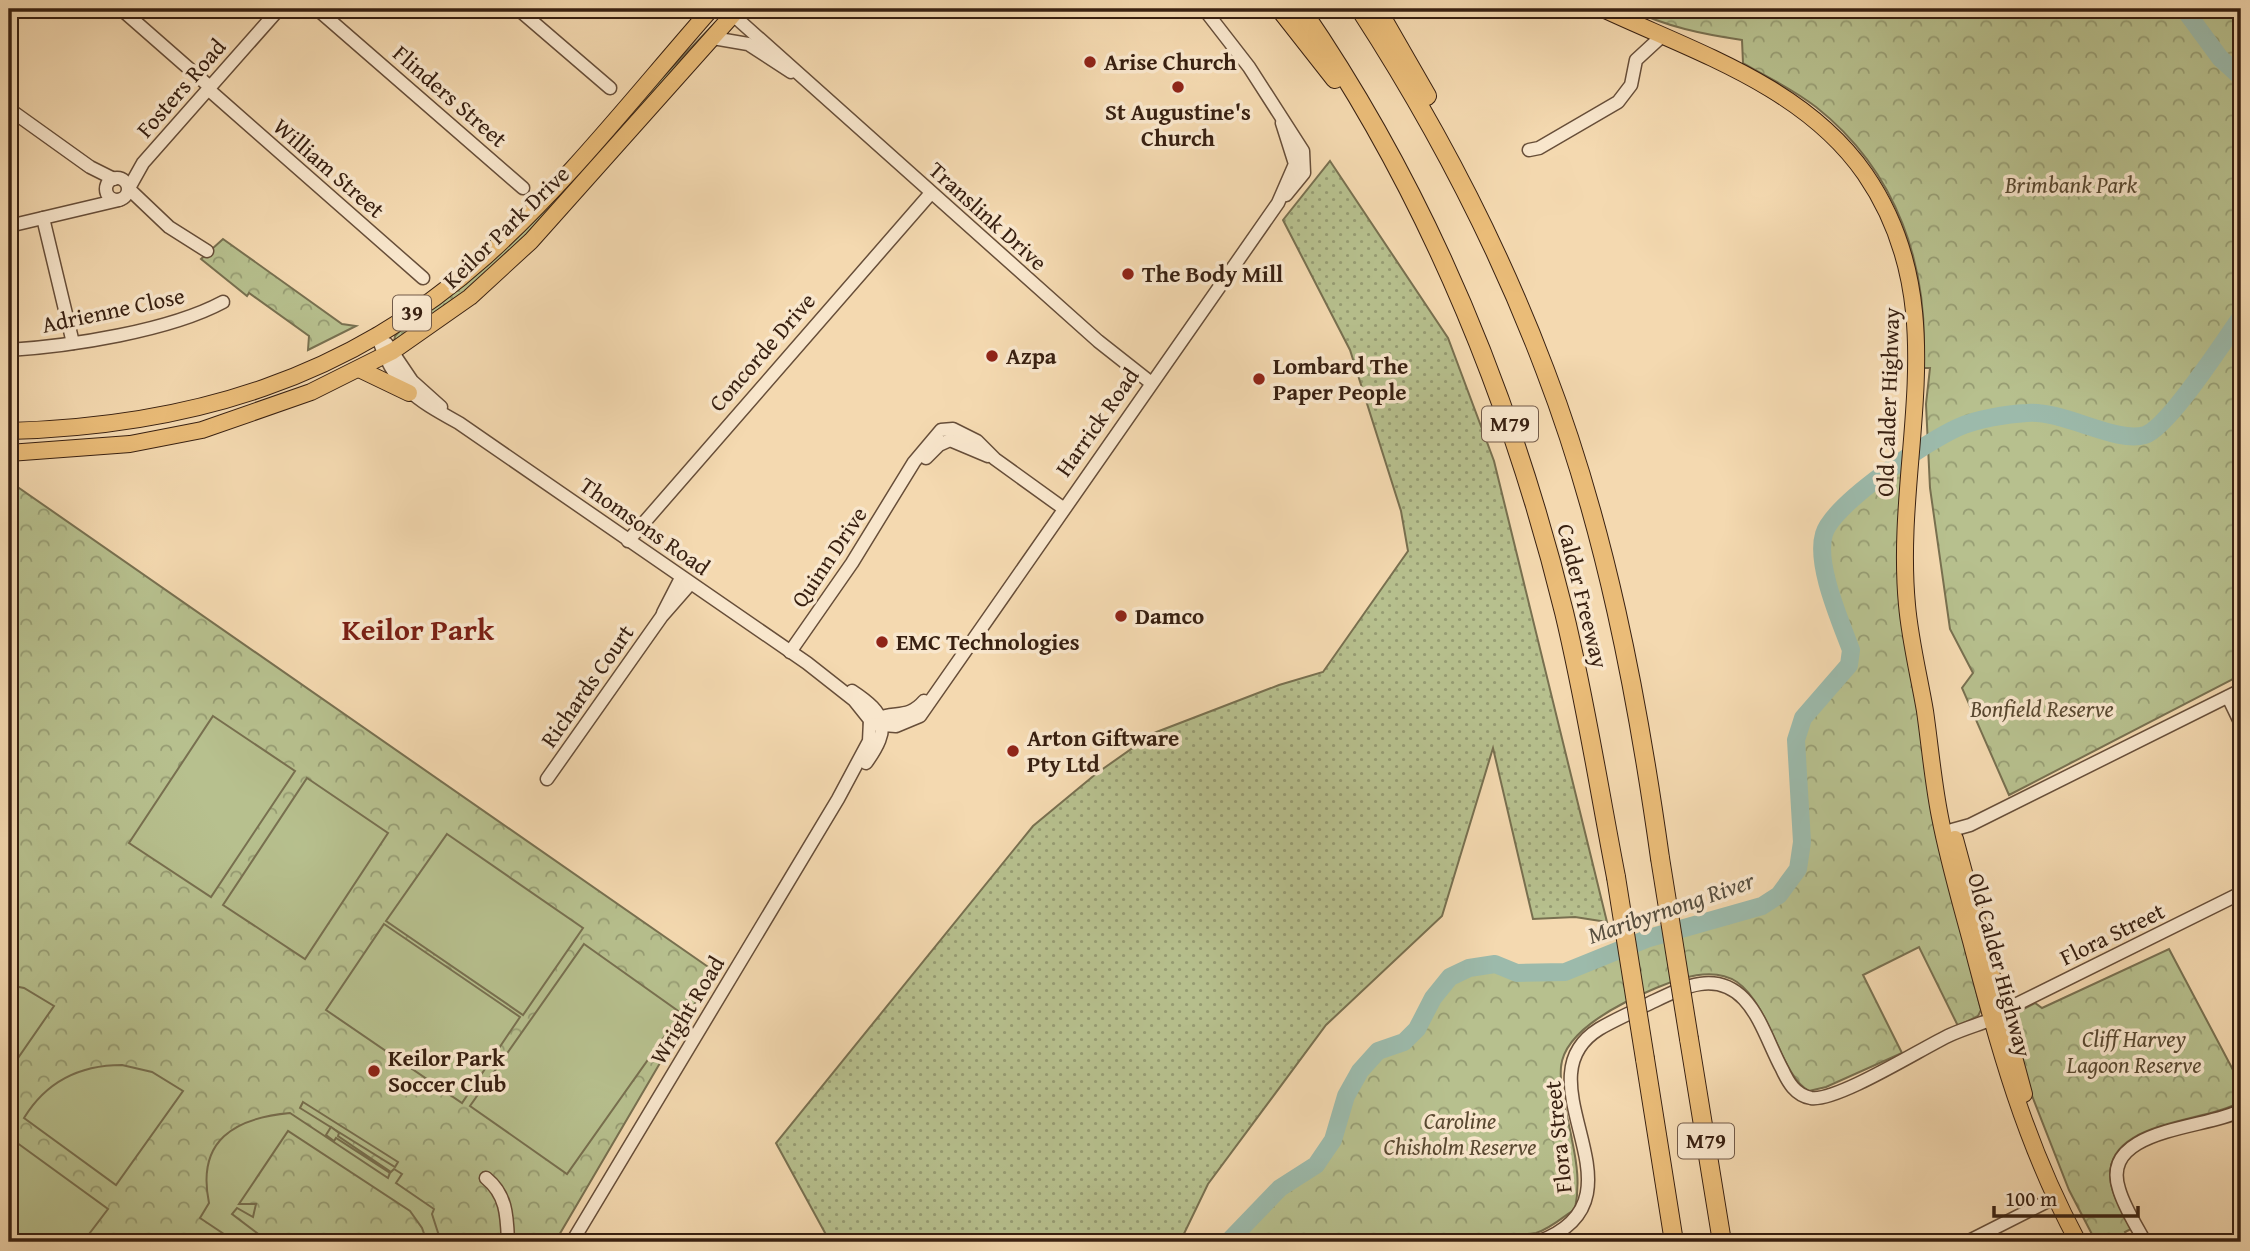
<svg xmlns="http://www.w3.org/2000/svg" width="2250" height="1251" font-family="'Gentium Book Plus',serif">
<defs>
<pattern id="grass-dots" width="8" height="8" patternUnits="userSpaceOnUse" patternTransform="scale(1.75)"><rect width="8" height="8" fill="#b7c08e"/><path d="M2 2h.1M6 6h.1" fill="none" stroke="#969c73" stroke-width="1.8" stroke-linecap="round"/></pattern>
<pattern id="park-crowns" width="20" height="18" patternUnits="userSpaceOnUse" patternTransform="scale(1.75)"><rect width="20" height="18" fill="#b7c08e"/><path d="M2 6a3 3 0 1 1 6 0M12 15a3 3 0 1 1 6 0" fill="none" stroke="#969c73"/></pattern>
</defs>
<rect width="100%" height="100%" fill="#f4d9b0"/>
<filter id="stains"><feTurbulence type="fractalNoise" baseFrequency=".00286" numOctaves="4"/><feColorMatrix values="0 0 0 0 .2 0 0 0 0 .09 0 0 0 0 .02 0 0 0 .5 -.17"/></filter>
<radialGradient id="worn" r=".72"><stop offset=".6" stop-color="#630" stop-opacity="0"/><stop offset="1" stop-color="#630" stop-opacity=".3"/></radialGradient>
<g fill="url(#grass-dots)" stroke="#787050" stroke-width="2">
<polygon points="716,22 548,217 471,289 394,342 395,336 406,324 618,123"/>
<polygon points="1330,161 1448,338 1494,461 1607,922 1575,917 1533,919 1493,748 1442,916 1326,1025 1208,1184 1180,1242 830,1242 776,1143 1033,826 1097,773 1154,733 1279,685 1323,672 1408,551 1401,511 1350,350 1283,220"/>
</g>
<g fill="url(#park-crowns)" stroke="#787050" stroke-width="2">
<path d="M1630 9H2241V675L2009 795 1962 688 1973 673 1950 629 1930 488 1926 404 1930 368H1923C1930 267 1897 171 1816 107 1793 89 1767 77 1743 63L1742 40C1702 34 1667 27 1630 9Z"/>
<polygon points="223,239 342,324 356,326 308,350 309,336 249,293 247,296 201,259"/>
<path d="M1903 460 1926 750 1924 764 1939 844 1981 1010 1978 1016 1958 1026 1919 947 1863 975 1902 1053 1826 1087 1809 1091C1781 1077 1771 1006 1737 982 1713 966 1680 978 1656 988 1625 1001 1564 1030 1561 1067 1559 1091 1568 1117 1572 1140 1577 1164 1580 1184 1575 1209 1563 1217 1550 1229 1536 1233 1521 1236 1511 1231 1499 1242H1228L1280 1188 1316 1164 1333 1140 1346 1096 1360 1071 1378 1051 1404 1042 1417 1029 1433 998 1450 977 1469 968 1495 964 1517 973 1565 972 1649 938 1762 906 1779 895 1798 869 1802 842 1796 740 1803 718 1849 665 1851 650C1844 631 1823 576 1821 558 1818 514 1869 481 1903 460Z"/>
<polygon points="9,481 714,971 555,1242 9,1242"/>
<path d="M2169 949 2241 1085V1101C2207 1124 2099 1119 2111 1184 2114 1199 2124 1215 2131 1229L2125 1232 2130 1242H2096L2069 1190 2029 1088 2012 1015 2035 1003 2042 1008Z"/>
</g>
<g fill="#b7c08e" stroke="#787050" stroke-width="2">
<polygon points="213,716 295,771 211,897 129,843"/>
<polygon points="307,778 388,833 305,959 223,905"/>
<polygon points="447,834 583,928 523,1015 386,921"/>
<polygon points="384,924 520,1017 462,1103 326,1010"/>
<polygon points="584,944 681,1013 567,1174 470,1106"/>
<polygon points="9,985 24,988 54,1006 9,1071"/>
<path d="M122 1065 152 1072 183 1091 116 1185 24 1118C46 1082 79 1065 122 1065Z"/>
<polygon points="303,1102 398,1162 395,1167 300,1108"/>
<path d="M290 1113 388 1178 390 1173 336 1138 334 1141 326 1135 331 1127 339 1133 338 1136 391 1172 394 1169 402 1174 396 1183 434 1209 432 1214 441 1242H427L422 1228 410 1211 288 1131 239 1204H256L253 1217 237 1208 232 1214 269 1242H236L200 1218 209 1203C196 1140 235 1118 290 1113Z"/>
<polygon points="9,1137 108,1209 83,1242 9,1242"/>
</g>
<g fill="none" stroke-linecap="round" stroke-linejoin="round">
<g stroke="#9cbaab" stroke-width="18">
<polyline points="2184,9 2220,58 2241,77"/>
<path d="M1228 1242 1280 1188 1316 1165 1333 1140 1346 1096 1360 1071 1378 1051 1404 1042 1417 1029 1433 998 1450 977 1469 968 1495 964 1517 973 1565 972 1649 938 1762 906 1779 895 1798 869 1802 842 1796 740 1803 718 1849 665 1851 650C1840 620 1815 564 1824 534 1833 503 1929 440 1959 427 1977 419 2007 414 2027 413 2064 410 2116 444 2145 435 2169 427 2224 341 2241 317"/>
</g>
<defs>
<g id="minor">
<polyline points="121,9 210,87"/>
<polyline points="317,9 523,188"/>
<polyline points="518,9 610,88"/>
<polyline points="1204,9 1249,67 1303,151 1304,173 1286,195"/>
<polyline points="733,15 1098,341 1150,382"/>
<polyline points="713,38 748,44 791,72"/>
<polyline points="208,89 423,278"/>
<polyline points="9,109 90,167 114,179"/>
<polyline points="1529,150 1539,148 1618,102 1631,85 1636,60 1662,36"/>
<circle cx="117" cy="189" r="11"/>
<polyline points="129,188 143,163 279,9"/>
<polyline points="129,189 169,227 207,251"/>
<polyline points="43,218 73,343"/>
<polyline points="9,226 119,200"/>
<path d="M377 334C393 386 414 398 459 423L807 663 854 700 870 720 869 741 838 799 572 1242"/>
<polyline points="387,344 412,381 441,407"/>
<path d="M9 350C71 346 169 331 223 302"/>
<polyline points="926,458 939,445 950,440 988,456"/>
<polyline points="628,541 931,193"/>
<polyline points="663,613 681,578"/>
<polyline points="790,652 852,563 914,462 941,430 953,429 977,441 995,459 1063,508"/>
<path d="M852 691C887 714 891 728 866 763"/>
<polyline points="2228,697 2241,724"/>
<path d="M875 721C892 709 907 721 924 701"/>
<polyline points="870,724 896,726 920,716 1278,203 1295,164 1282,123"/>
<polyline points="547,779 662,616 690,584"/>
<polyline points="1952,830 1970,825 2241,690"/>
<polyline points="2001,1012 2241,893"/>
<path d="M486 1178C507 1195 507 1217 508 1242"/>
<path d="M1538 1242C1657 1198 1515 1081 1599 1029 1614 1020 1631 1013 1646 1005 1678 990 1714 968 1744 999 1761 1017 1770 1047 1782 1069 1788 1082 1795 1095 1811 1098 1837 1102 1922 1048 1950 1035 1963 1029 1977 1025 1990 1020"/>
<polyline points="1967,1242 2056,1197"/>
<path d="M2145 1242C2136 1225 2124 1207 2119 1189 2099 1127 2210 1129 2241 1110"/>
</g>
<g id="major">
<path d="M1603 9C1695 52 1805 87 1865 174 1958 309 1893 456 1907 605 1910 640 1919 676 1925 711 1930 746 1933 782 1940 817 1948 859 1960 900 1971 941 1998 1046 2026 1146 2078 1242"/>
<polyline points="359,369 409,393"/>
<path d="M9 431C190 426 349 379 486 256 568 182 638 92 711 9"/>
<polyline points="9,453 130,444 202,430 311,392 393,351 470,297 531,241 738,9"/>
<polyline points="1955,839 2024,1094"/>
</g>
<g id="highway">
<polyline points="1280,9 1335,79"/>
<path d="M1301 9C1426 191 1511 397 1564 612 1585 699 1599 789 1616 877"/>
<path d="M1360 9C1434 123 1497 243 1545 370 1605 526 1637 694 1660 858"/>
<polyline points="1377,9 1427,96"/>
<polyline points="1689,1039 1722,1242"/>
<polyline points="1645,1059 1674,1242"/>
</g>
</defs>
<use href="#minor" stroke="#674e39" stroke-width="15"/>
<use href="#major" stroke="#382011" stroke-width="18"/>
<use href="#highway" stroke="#382011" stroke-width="20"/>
<use href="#minor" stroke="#f8e6cc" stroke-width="12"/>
<use href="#major" stroke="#eabc78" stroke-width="16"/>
<use href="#highway" stroke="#eabc78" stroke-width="18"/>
<defs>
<g id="highway-bridge">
<polyline points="1660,858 1689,1039"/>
<polyline points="1616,877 1645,1059"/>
</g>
</defs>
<use href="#highway-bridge" stroke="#382011" stroke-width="20" stroke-linecap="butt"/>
<use href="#highway-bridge" stroke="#eabc78" stroke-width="18"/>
</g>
<g fill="#8f2418" stroke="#f8e6cc" stroke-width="2.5">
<circle cx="1090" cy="62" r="7"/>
<circle cx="1178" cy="87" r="7"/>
<circle cx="1128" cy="274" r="7"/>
<circle cx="992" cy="356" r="7"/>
<circle cx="1259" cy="379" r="7"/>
<circle cx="1121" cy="616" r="7"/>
<circle cx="882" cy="642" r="7"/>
<circle cx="1013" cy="751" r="7"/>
<circle cx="374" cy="1071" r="7"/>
</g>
<g text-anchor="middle" stroke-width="7" stroke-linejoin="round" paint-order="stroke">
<g fill="#f8e6cc" stroke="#725b49" stroke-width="2">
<rect x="393" y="295.5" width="38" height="35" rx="5"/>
<rect x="1482" y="406.5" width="56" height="35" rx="5"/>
<rect x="1678" y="1123.5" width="56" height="35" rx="5"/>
</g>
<g font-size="21" font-weight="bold" fill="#382011">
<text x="412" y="320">39</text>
<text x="1510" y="431">M79</text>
<text x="1706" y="1148">M79</text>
</g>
<g font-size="23" font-weight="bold" fill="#382011" stroke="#f8e6cc" text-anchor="start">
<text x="1104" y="70">Arise Church</text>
<text x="1178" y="120" text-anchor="middle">St Augustine's<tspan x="1178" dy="26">Church</tspan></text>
<text x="1142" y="282">The Body Mill</text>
<text x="1006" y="364">Azpa</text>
<text x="1273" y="374">Lombard The<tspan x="1273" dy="26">Paper People</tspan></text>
<text x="1135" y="624">Damco</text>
<text x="896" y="650">EMC Technologies</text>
<text x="1027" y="746">Arton Giftware<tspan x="1027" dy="26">Pty Ltd</tspan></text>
<text x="388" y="1066">Keilor Park<tspan x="388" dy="26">Soccer Club</tspan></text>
</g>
<g font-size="23" fill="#382011" stroke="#f8e6cc">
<text transform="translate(181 88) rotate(-49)" y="8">Fosters Road</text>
<text transform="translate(450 96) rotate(41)" y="8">Flinders Street</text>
<text transform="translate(329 168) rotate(41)" y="8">William Street</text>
<text transform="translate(988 216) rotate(42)" y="8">Translink Drive</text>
<text transform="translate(506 227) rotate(-44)" y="8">Keilor Park Drive</text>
<text transform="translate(113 310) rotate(-12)" y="8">Adrienne Close</text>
<text transform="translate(762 352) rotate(-49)" y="8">Concorde Drive</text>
<text transform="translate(1888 402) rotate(-88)" y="8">Old Calder Highway</text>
<text transform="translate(1097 422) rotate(-55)" y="8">Harrick Road</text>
<text transform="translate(645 526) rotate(35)" y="8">Thomsons Road</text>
<text transform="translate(829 557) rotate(-56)" y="8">Quinn Drive</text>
<text transform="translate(1583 596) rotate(76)" y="8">Calder Freeway</text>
<text transform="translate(587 686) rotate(-55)" y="8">Richards Court</text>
<text transform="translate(2112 934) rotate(-26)" y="8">Flora Street</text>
<text transform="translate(2000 965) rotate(75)" y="8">Old Calder Highway</text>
<text transform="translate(687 1010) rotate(-59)" y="8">Wright Road</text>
<text transform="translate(1558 1137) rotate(-96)" y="8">Flora Street</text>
</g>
<g font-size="23" font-style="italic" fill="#584830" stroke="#f8e6cc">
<text x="2071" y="193">Brimbank Park</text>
<text x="2042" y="717">Bonfield Reserve</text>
<text x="2134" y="1047">Cliff Harvey<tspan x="2134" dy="26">Lagoon Reserve</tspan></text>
<text x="1460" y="1129">Caroline<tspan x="1460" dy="26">Chisholm Reserve</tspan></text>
</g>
<g font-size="24" font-style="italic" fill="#564e3f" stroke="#f8e6cc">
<text transform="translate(1671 908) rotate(-19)" y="8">Maribyrnong River</text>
</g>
<g font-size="30" font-weight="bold" fill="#7a1f14" stroke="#f8e6cc">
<text x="418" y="640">Keilor Park</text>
</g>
</g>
<rect width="2250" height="1251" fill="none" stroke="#f4d9b0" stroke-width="35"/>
<rect x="10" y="10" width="2229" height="1230" fill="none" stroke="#382011" stroke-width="3.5"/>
<rect x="18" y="18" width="2215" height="1216" fill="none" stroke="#382011" stroke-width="2"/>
<path d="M1994 1206v10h144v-10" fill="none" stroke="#382011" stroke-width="3.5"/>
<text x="2005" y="1206" font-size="21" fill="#382011" stroke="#f8e6cc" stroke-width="5" paint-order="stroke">100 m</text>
<rect width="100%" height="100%" filter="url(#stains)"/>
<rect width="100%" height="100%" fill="url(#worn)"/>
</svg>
